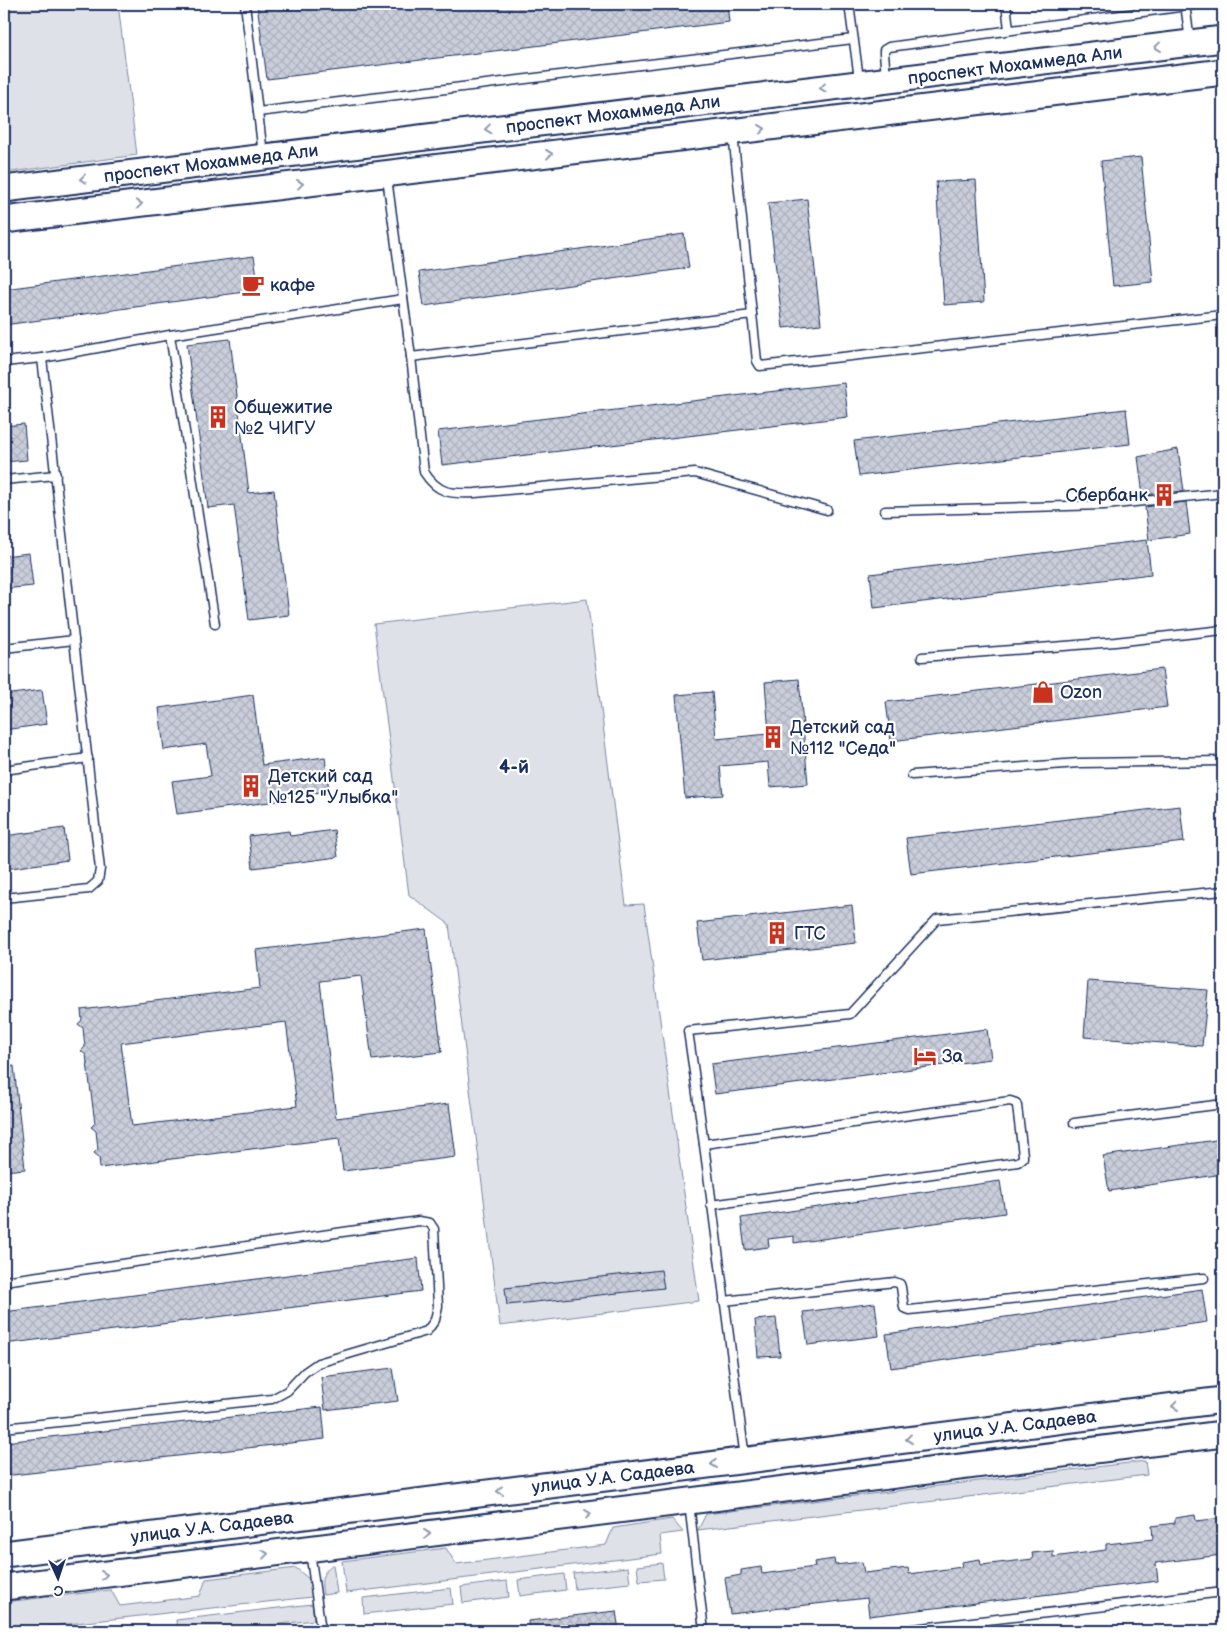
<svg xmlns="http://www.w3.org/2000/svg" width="1227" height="1635" font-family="'Balsamiq Sans',sans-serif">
<defs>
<pattern id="building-cross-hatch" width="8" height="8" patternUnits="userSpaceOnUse" patternTransform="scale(1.25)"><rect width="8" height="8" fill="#caceda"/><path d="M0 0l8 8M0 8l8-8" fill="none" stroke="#adb1be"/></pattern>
</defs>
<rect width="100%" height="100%" fill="#fff"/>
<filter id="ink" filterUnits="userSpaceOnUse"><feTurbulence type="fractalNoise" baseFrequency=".02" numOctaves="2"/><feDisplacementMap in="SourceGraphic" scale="10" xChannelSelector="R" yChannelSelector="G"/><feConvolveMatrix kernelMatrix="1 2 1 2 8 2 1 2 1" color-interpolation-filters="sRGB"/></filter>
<g filter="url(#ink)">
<g fill="#dee1e7" stroke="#7c88a2">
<polygon points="4,4 118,4 137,155 4,173"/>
<polygon points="587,599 626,905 644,904 699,1301 500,1326 449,924 409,895 374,624"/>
<polygon points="1145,1461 1147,1475 698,1530 706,1514"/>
<polygon points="672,1519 683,1532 660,1535 662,1554 346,1593 342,1561 446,1548 456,1564 606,1545 613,1528"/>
<polygon points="662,1563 664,1579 639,1581 637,1566"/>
<path d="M333 1564 337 1593 323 1595C321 1580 320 1574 333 1564Z"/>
<polygon points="628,1567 630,1583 575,1589 573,1573"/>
<polygon points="296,1568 310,1580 312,1597 4,1631 4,1602 111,1590 120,1606 200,1596 206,1579"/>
<polygon points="564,1574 566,1590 520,1596 518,1580"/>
<polygon points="507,1581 509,1597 463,1603 461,1587"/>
<polygon points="451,1588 453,1604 364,1614 363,1598"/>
<polygon points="312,1604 314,1620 222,1631 177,1631 176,1620"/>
</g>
<g fill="url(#building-cross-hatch)" stroke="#1b2f5e" fill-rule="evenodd">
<polygon points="257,4 727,4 729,22 267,79"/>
<polygon points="1141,157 1153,282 1113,286 1101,161"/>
<polygon points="976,180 984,302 944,305 936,182"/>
<polygon points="807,199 821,324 783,328 768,203"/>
<polygon points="684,234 689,268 424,306 419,272"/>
<polygon points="254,256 259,290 4,325 4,289"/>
<polygon points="230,339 249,493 274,490 289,615 249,620 234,505 208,508 187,344"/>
<polygon points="844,383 848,417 442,465 438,431"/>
<polygon points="1126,409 1130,444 859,476 854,441"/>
<polygon points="24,424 27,460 4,462 4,426"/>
<polygon points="1178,449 1184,491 1143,495 1138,457"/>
<polygon points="1186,502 1190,534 1149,540 1145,507"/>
<polygon points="1147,540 1151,574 874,608 870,574"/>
<polygon points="29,553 33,586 4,589 4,556"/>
<polygon points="1162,669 1167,707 891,741 886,702"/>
<polygon points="799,679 808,784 770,787 768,762 720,766 723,795 685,798 676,695 712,692 716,739 769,734 765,682"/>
<polygon points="42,690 47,724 4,730 4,695"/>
<polygon points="253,695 262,765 325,757 329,791 284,797 285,800 177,814 172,781 211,776 206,744 164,750 159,708"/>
<polygon points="1180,806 1184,842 911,874 906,838"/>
<polygon points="64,828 68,860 4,869 4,836"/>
<polygon points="334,830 338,857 253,868 249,836 289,831 290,836"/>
<polygon points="852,905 856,943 702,960 697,923"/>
<path d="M426 929 442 1052 372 1060 361 976 320 981 336 1118 449 1104 456 1157 343 1171 339 1138 100 1168 99 1157 94 1153 98 1149 96 1131 91 1127 95 1123 86 1055 81 1051 85 1047 83 1028 78 1024 82 1020 81 1010 260 988 256 950ZM286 1022 297 1106 132 1126 121 1043Z"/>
<polygon points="1088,981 1208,990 1202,1046 1084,1037"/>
<polygon points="987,1029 991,1059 715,1094 711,1064"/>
<polygon points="14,1066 25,1169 4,1171 4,1067"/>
<polygon points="1223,1139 1223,1174 1109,1191 1103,1156"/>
<polygon points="1000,1181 1005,1213 794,1243 794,1236 768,1239 769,1247 745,1250 741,1218"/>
<polygon points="418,1258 421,1291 4,1344 4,1312"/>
<polygon points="661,1270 664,1288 507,1305 505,1288"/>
<polygon points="1202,1289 1207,1322 891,1368 886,1334"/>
<polygon points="875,1303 879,1336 808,1345 803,1312"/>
<polygon points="776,1318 780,1356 758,1357 755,1320"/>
<polygon points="393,1368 398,1401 325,1410 321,1377"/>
<polygon points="322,1407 325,1439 4,1476 4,1442"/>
<polygon points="1195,1515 1196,1521 1223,1518 1223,1551 1221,1551 1222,1555 1156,1563 1158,1581 869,1616 867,1598 730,1614 725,1578 741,1575 741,1570 761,1567 762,1574 815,1567 814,1562 834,1559 835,1565 862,1562 864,1573 908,1568 909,1574 962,1567 961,1562 980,1559 981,1565 1033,1559 1032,1553 1053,1551 1053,1557 1106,1550 1106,1544 1153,1539 1152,1526 1175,1523 1175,1518"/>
<polygon points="616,1611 619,1631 529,1631 528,1621"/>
</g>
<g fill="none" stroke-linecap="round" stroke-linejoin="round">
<defs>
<g id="lane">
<polyline points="245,4 263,154"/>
<polyline points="849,4 859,79"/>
<polyline points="1006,4 1009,29"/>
<polyline points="1185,4 1190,41"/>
<polyline points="886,77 884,53 884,50 889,47 1201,4"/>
<polyline points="258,112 853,39"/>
<polyline points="733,134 757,361 760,366 1223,315"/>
<path d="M387 178 411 357 424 472C438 494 451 494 475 493L695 473 827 510"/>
<polyline points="170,335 403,299"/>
<polyline points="411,357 752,315"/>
<polyline points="42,358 170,335 215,624"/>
<polyline points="4,362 42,358 100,869 98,881 89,889 4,898"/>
<polyline points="4,480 56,475"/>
<polyline points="885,511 1105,505 1223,493"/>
<polyline points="4,648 74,640"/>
<polyline points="922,657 1115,642 1223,630"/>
<polyline points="4,770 88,758"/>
<polyline points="912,775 1079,763 1223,761"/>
<polyline points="1074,1123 1223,1104"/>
<polyline points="704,1144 1010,1101 1016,1103 1017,1106 1023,1155 1023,1158 1018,1162 711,1205"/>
<polyline points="4,1281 419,1221 430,1223 434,1229 438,1306 435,1320 427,1331 318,1363 305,1372 287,1391 272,1399 4,1428"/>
<polyline points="724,1301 895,1282 900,1284 901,1287 904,1308 910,1310 1204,1278"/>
<path d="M745 1458C726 1316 709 1173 688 1031L850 1014 937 919 1223 891"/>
<polyline points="689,1503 704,1631"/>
<polyline points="310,1551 321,1631"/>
<polyline points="896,1631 1223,1592"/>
</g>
<g id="primary">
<polyline points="4,189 1223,39"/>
<polyline points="4,220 1223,72"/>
<polyline points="4,1554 1223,1400"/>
<polyline points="4,1587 1223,1434"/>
</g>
</defs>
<use href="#lane" stroke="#1b2f5e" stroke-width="11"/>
<use href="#primary" stroke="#1b2f5e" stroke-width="29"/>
<use href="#lane" stroke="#fff" stroke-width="8"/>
<use href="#primary" stroke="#fff" stroke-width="25"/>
</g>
<defs><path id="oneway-chevron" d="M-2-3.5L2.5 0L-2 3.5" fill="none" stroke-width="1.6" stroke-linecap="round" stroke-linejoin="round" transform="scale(1.25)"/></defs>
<g stroke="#8d97ae">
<use href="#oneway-chevron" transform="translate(1158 47) rotate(173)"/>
<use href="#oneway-chevron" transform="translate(823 88) rotate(173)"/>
<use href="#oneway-chevron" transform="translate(488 129) rotate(173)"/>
<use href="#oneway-chevron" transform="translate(762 129) rotate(-7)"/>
<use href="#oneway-chevron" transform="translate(549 154) rotate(-7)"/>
<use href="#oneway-chevron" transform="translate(83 179) rotate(173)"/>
<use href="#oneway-chevron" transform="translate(300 184) rotate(-7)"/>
<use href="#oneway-chevron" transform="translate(139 204) rotate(-7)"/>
<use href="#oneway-chevron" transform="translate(1175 1406) rotate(173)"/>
<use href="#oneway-chevron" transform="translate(909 1439) rotate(173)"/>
<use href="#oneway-chevron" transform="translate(714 1464) rotate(173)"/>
<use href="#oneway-chevron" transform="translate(500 1491) rotate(173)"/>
<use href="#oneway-chevron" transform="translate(588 1514) rotate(-7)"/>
<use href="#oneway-chevron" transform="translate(427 1534) rotate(-7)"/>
<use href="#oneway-chevron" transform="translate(265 1554) rotate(-7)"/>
<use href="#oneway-chevron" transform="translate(104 1575) rotate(-7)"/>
</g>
</g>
<defs>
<symbol id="cafe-bare" viewBox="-9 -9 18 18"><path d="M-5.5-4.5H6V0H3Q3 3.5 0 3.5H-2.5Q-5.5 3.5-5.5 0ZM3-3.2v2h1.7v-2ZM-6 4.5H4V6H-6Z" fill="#c8321e" stroke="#fff" stroke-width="2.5" paint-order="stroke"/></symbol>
<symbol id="building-bare" viewBox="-9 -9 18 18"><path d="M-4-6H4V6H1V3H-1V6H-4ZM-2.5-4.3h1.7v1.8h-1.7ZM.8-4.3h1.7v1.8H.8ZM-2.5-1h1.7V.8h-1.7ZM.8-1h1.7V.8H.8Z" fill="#c8321e" stroke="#fff" stroke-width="2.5" paint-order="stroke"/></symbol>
<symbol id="shop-bare" viewBox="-9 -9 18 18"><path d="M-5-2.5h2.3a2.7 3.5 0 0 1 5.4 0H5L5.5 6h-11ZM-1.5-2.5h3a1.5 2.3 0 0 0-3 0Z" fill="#c8321e" stroke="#fff" stroke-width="2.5" paint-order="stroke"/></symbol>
<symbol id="hotel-bare" viewBox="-9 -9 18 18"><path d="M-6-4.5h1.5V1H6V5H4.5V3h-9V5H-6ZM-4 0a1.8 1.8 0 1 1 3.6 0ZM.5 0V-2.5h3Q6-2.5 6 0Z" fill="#c8321e" stroke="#fff" stroke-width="2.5" paint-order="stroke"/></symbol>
</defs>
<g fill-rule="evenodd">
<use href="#cafe-bare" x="237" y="269" width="32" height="32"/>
<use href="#building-bare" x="202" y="401" width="32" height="32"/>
<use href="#building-bare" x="1148" y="479" width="32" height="32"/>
<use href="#shop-bare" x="1027" y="676" width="32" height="32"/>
<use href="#building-bare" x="757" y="721" width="32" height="32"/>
<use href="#building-bare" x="235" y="770" width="32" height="32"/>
<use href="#building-bare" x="761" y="917" width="32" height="32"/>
<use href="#hotel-bare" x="909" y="1040" width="32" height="32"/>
</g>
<g text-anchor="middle" stroke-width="4.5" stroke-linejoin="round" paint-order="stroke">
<g font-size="18" fill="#1b2f5e" stroke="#fff">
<text transform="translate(1015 65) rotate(-7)" y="6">проспект Мохаммеда Али</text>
<text transform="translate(613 114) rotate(-7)" y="6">проспект Мохаммеда Али</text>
<text transform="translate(211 163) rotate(-7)" y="6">проспект Мохаммеда Али</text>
<text transform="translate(1015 1426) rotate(-7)" y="6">улица У.А. Садаева</text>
<text transform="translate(613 1477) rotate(-7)" y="6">улица У.А. Садаева</text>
<text transform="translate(212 1527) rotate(-7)" y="6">улица У.А. Садаева</text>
</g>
<g font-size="18" fill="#1b2f5e" stroke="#fff" text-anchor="start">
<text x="270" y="291">кафе</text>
<text x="234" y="413">Общежитие<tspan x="234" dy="21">№2 ЧИГУ</tspan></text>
<text x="1148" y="501" text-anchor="end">Сбербанк</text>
<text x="1060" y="698">Ozon</text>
<text x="790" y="733">Детский сад<tspan x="790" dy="21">№112 "Седа"</tspan></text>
<text x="268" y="782">Детский сад<tspan x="268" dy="21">№125 "Улыбка"</tspan></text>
<text x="794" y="939">ГТС</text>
<text x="942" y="1062">За</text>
</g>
<g font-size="19" font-weight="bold" fill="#1b2f5e" stroke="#fff">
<text x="514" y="773">4-й</text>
</g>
</g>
<rect width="1227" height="1635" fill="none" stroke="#fff" stroke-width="20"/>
<rect x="10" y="10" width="1207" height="1615" fill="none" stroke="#1b2f5e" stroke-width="2" filter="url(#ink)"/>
<g transform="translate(58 1578) rotate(177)" stroke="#ffffff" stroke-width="4" paint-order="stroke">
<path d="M0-4L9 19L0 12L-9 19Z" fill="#1b2f5e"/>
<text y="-8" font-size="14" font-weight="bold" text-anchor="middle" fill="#1b2f5e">С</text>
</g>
</svg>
